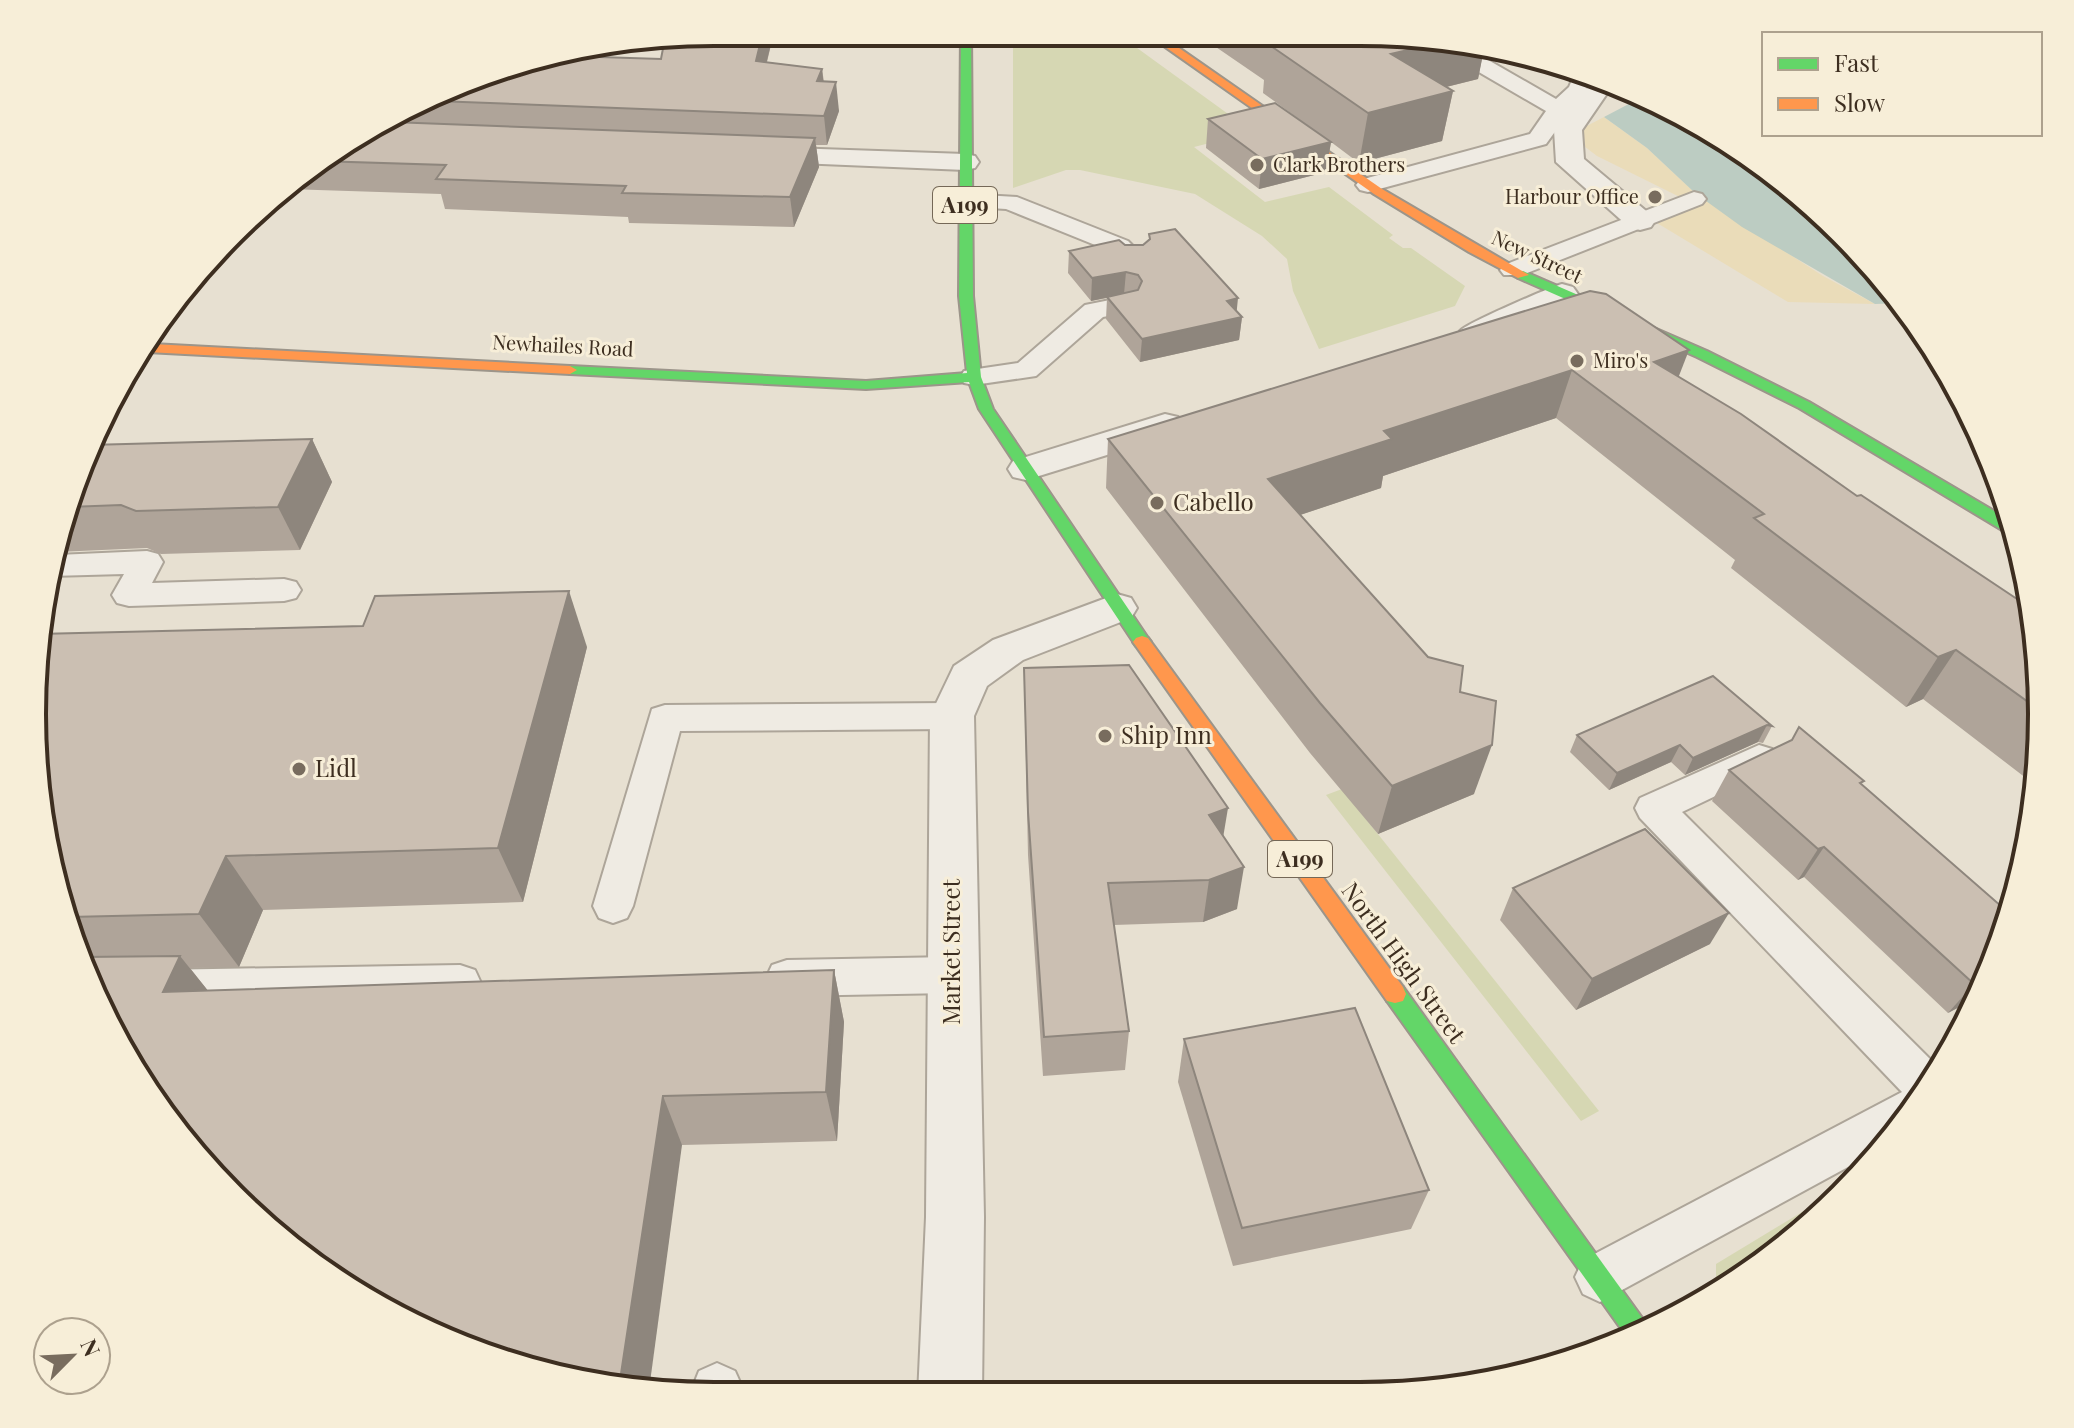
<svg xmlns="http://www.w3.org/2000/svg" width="2074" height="1428" font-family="'Playfair Display',serif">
<rect width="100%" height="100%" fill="#e7e0d1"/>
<g fill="#d6d7b3">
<polygon points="1013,32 1115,32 1253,132 1194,147 1265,202 1329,187 1393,235 1389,238 1403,248 1411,248 1465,286 1455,306 1319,349 1293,291 1287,259 1262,236 1195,194 1080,170 1066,170 1013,188"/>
<polygon points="1342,789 1599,1111 1581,1121 1326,795"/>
<polygon points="1855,1180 1842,1197 1716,1287 1716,1264"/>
</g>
<polygon fill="#eadcb9" points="1604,117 1647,148 1695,193 1823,276 1875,304 1788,302 1657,223 1698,206 1597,156 1580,143 1581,129"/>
<polygon fill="#bcccc2" points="1644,96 1662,103 1843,232 1901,303 1875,304 1742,227 1695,193 1647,148 1604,117"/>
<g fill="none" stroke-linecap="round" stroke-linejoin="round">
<defs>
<g id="lane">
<polygon points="1426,38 1455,41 1556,99 1569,87 1575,73 1592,81 1546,144 1368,192 1360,190 1356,185 1360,180 1530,134 1546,111 1429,43"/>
<polygon points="1694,192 1702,194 1706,199 1702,204 1522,275 1504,275 1500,270 1504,265"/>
<polygon points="965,194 1017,197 1128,241 1146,259 1142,264 1124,264 1110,251 1006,209 957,206 953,201 957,196"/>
<polygon points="1125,297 1134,299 1138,305 1134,311 1103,317 1036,376 974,385 964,383 960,377 964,371 1018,363 1085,305"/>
<polygon points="147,551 158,554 163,562 152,583 284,579 296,582 301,590 296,598 284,601 129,606 117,603 112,595 124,574 51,576 57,555"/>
<polygon points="952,703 965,707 970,716 965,725 952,729 680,731 633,906 627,918 613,923 599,918 593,906 652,709 665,705"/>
<polygon points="1759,745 1772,749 1778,759 1772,769 1682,812 1940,1069 1927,1093 1881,1149 1600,1302 1583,1294 1575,1277 1583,1260 1902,1092 1640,818 1635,808 1640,798"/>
<polygon points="951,957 966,962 972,975 966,988 951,993 787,996 772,991 766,978 772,965 787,960"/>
<polygon points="460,965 475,970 481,983 475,996 460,1001 155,1006 140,1001 134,988 140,975 155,970"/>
<polygon points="717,1363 735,1371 743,1389 742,1396 690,1394 699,1371"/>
</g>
<g id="street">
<polygon points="1593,87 1602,89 1606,95 1582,130 1584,159 1651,215 1655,221 1651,227 1640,230 1629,227 1556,162 1554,130 1584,89"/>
<polygon points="760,147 965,154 975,156 979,162 975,168 965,170 750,161 746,155 750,149"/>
<path d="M1562 284 1573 287 1578 294 1573 301C1543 316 1499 347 1464 338L1460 331C1465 324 1548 288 1562 284Z"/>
<polygon points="1165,414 1178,417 1183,425 1178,433 1026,480 1013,477 1008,469 1013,461"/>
<polygon points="1117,594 1131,598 1137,608 1131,618 1023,660 987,686 974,716 984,1217 982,1396 918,1396 926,1217 930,716 954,666 993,640"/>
</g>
<g id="fast">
<polygon points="961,32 971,32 973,296 981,377 993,409 1148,638 1151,642 1148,646 1136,646 979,409 969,382 866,389 570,374 563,370 570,366 866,381 967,373 959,296"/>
<polygon points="1523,271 1707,351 1809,402 2011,521 2015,534 2007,533 1799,408 1697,357 1518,278 1518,272"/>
<polygon points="1395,985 1403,987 1650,1329 1627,1337 1387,1001 1384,994 1387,987"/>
</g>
<g id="slow">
<polygon points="1144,32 1156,32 1382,189 1529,275 1518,278 1469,252 1374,194"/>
<polygon points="152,344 570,366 577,370 570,374 147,352"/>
<polygon points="1142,636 1148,638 1403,987 1406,994 1403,1001 1395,1003 1387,1001 1136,646 1133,642 1136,638"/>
</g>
</defs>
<use href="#lane" stroke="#ada599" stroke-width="4"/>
<use href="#street" stroke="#ada599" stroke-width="4"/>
<use href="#fast" stroke="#9c958a" stroke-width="4"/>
<use href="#slow" stroke="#9c958a" stroke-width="4"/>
<use href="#lane" fill="#efebe3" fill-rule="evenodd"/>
<use href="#street" fill="#efebe3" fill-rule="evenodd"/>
<use href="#fast" fill="#63d668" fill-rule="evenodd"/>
<use href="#slow" fill="#ff974d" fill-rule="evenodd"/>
</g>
<g fill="#afa499">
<polygon points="714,32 774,32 767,62 822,69 824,82 839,111 827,145 816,145 819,167 794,227 629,223 628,217 445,209 441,194 287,189 335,147 537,55 560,52 558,56 661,59"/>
<polygon points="1194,32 1360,32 1485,44 1478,79 1446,87 1453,91 1442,141 1359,163 1331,142 1326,172 1259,189 1206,148 1208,119 1311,128 1263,93 1264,80"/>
<polygon points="1149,234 1242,317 1239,340 1140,362 1106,319 1107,298 1091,301 1068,273 1069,251 1125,245 1143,245 1149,240"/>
<polygon points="1590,291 1679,377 1857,496 2032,609 2042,714 2035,785 1923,699 1906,707 1731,568 1735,560 1556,418 1383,476 1381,488 1300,515 1460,692 1474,794 1378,834 1310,753 1106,488 1108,439"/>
<polygon points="312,439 332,482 300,550 161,554 147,548 57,552 84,453"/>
<polygon points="587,647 523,902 263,910 239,967 190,968 208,991 834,970 844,1022 837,1141 682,1145 103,1016 45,847"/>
<polygon points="1024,668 1223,836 1237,909 1203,922 1114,925 1129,1031 1125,1070 1043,1076 1028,855"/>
<polygon points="1713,676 1772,726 1763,743 1758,742 1685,775 1671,762 1609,790 1570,752 1577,735"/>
<polygon points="1729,770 1862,784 1990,975 1970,1012 1963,1005 1948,1013 1804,877 1798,880 1712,801"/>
<polygon points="1513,888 1710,944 1576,1010 1500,920"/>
<polygon points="1184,1039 1429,1190 1411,1229 1233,1266 1178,1082"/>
</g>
<g fill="#8e867d">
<polygon points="763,32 774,32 760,89 756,61"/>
<polygon points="1447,41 1485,44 1478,79 1382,103 1391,54"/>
<polygon points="560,52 545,83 538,55"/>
<polygon points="822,69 825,97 817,81"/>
<polygon points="836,82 839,111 827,145 824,116"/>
<polygon points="1453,91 1442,141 1359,163 1368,113"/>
<polygon points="815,138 819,167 794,227 790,197"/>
<polygon points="1331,142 1326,172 1259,189 1262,159"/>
<polygon points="1126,272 1124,294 1091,301 1092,278"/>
<polygon points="1238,298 1236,318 1242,317 1239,340 1140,362 1142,339 1227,301"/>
<polygon points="1689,350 1670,399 1654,362"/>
<polygon points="1572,370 1556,418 1383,476 1381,488 1261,528 1268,479 1384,431"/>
<polygon points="312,439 332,482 300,550 278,507"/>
<polygon points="569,591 587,647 523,902 498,848"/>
<polygon points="1956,650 1923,699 1906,707 1938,657"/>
<polygon points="1767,725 1758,742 1685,775 1693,758"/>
<polygon points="1492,745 1474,794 1378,834 1392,786"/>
<polygon points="1680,745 1671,762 1609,790 1617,773"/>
<polygon points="1228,808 1221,850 1209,815"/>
<polygon points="1824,847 1804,877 1798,880 1818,849"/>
<polygon points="226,856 263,910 239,967 199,914"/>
<polygon points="1244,867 1237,909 1203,922 1209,880"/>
<polygon points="1729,913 1710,944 1576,1010 1592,979"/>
<polygon points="180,956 222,1008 163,992"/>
<polygon points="834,970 844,1022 837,1141 826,1092"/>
<polygon points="1990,976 1963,1005 1948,1013 1974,984"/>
<polygon points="663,1096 682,1145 649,1390 619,1387"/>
</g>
<g fill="#cbbfb2" stroke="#8e867d" stroke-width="2">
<polygon points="714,32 763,32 756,61 822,69 817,81 836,82 824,116 436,101 537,55 661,59 665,38"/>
<polygon points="1270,32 1360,32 1447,41 1391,54 1453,91 1368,113 1268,44 1284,41"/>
<polygon points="1275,103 1331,142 1262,159 1208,119"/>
<polygon points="391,122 815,138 790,197 622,193 626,186 436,179 446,165 319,161 335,147"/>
<polygon points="1175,229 1238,298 1227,301 1242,317 1142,339 1107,297 1138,290 1142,281 1138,275 1126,272 1092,278 1069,251 1119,240 1125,245 1143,245 1150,239 1149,234"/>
<polygon points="1590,291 1606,294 1689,350 1654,362 1741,414 1857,496 1861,495 2032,609 2042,712 1956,650 1938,657 1754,518 1764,514 1572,370 1384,431 1392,439 1268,479 1428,657 1463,666 1460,692 1496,701 1492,745 1392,786 1320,703 1108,439"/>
<polygon points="312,439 278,507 136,511 121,505 69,507 84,453 89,445"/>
<polygon points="569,591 498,848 226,856 199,914 69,917 45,847 38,634 363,626 375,596"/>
<polygon points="1129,665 1228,808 1209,815 1244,867 1209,880 1108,883 1129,1031 1044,1037 1028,812 1024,668"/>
<polygon points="1713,676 1772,726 1767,725 1693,758 1680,745 1617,773 1577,735"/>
<polygon points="1799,727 1864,781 1860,783 2009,913 1990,976 1974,984 1824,847 1818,849 1729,770 1792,740"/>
<polygon points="1645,829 1729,913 1592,979 1513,888"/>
<polygon points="180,956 163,992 834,970 826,1092 663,1096 619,1387 580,1383 453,1344 335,1281 231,1196 103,1016 83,957"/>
<polygon points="1355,1008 1429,1190 1242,1228 1184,1039"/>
</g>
<g fill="#786c5e" stroke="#f7eed8" stroke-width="3">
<circle cx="1257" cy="165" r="8"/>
<circle cx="1655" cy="197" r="8"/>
<circle cx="1577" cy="361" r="8"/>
<circle cx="1157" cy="503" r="8"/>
<circle cx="1105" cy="736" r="8"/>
<circle cx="299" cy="769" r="8"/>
</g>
<g text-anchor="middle" stroke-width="6" stroke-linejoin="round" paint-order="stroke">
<g font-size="20" fill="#3d2e20" stroke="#f7eed8" text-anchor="start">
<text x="1273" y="172">Clark Brothers</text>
<text x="1639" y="204" text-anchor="end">Harbour Office</text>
<text x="1593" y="368">Miro's</text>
</g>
<g font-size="20" fill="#3d2e20" stroke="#f7eed8">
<text transform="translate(1537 257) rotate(25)" y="7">New Street</text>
<text transform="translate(563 346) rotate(3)" y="7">Newhailes Road</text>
</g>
<g fill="#f7eed8" stroke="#756857" stroke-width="2">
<rect x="933" y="187" width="64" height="36" rx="6"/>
<rect x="1268" y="841" width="64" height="36" rx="6"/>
</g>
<g font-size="22" font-weight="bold" fill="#3d2e20">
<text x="965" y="213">A199</text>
<text x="1300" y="867">A199</text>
</g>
<g font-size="24" fill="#3d2e20" stroke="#f7eed8" text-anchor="start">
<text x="1173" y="511">Cabello</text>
<text x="1121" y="744">Ship Inn</text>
<text x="315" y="777">Lidl</text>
</g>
<g font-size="24" fill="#3d2e20" stroke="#f7eed8">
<text transform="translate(952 952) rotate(-90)" y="8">Market Street</text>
<text transform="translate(1403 963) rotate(54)" y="8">North High Street</text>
</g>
</g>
<path d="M0 0H2074V1428H0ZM714 46H1360A668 668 0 0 1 2028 714V714A668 668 0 0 1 1360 1382H714A668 668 0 0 1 46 714V714A668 668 0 0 1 714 46Z" fill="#f7eed8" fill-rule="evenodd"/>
<path fill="none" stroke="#3d2e20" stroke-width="4" d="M714 46H1360A668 668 0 0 1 2028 714V714A668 668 0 0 1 1360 1382H714A668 668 0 0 1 46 714V714A668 668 0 0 1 714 46Z"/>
<rect x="1762" y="32" width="280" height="104" fill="#f7eed8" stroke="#ada18e" stroke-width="2"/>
<rect x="1778" y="58" width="40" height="12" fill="#63d668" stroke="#ada18e" stroke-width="2"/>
<text x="1834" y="72" font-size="24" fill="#3d2e20">Fast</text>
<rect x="1778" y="98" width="40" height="12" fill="#ff974d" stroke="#ada18e" stroke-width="2"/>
<text x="1834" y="112" font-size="24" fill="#3d2e20">Slow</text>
<g transform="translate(72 1356) rotate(66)"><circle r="38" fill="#f7eed8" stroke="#ada18e" stroke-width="2"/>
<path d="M0-6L14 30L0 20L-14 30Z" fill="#786c5e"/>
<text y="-12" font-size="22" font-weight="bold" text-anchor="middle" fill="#3d2e20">N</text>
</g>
</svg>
